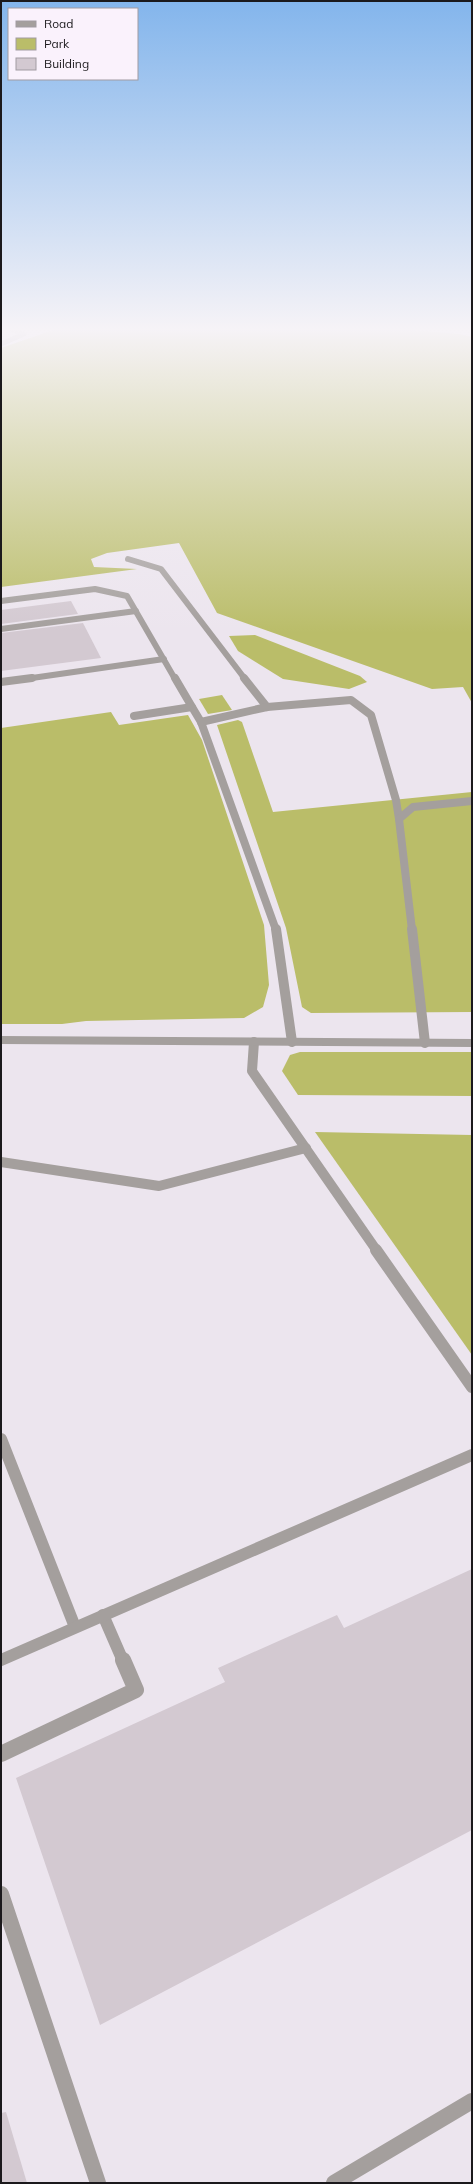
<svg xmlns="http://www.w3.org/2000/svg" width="473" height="2184" font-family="Mulish,sans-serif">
<rect width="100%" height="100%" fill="#ece5ee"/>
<g fill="#babd69">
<polygon points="59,328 388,328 459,334 472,337 472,703 463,687 432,689 217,613 179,543 107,553 91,559 94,567 137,569 1,587 1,348"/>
<polygon points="255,635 360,676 367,682 349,689 283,679 238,651 229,636"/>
<polygon points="222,695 232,710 208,714 199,699"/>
<polygon points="111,712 119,725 188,715 202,740 264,925 269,985 263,1007 244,1018 86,1021 62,1024 1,1024 1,728"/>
<polygon points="238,720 242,722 273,812 472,792 472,1012 311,1013 302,1007 286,928 217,725"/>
<polygon points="300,1052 472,1052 472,1096 298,1095 282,1071 290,1055"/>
<polygon points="315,1132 472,1135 472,1355"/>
</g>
<g fill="#d3c9d1">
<polygon points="71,601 78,614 1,624 1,610"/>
<polygon points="83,623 101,658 1,671 1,633"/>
<polygon points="472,1569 472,1830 100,2025 16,1778 225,1682 218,1668 337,1615 344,1628"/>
<polygon points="6,2112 27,2183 1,2183 1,2113"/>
</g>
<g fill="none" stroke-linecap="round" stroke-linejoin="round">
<polyline stroke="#a49f9d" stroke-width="5" points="1,344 24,334 7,328"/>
<g stroke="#a49f9d" stroke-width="6">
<polyline points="128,559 161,569 245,679"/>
<polyline points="1,601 95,589 127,596 175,679"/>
<polyline points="1,629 136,611"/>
<polyline points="25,679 164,659"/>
</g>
<g stroke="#a49f9d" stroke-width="8">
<polyline points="175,678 192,707"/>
<polyline points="244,678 267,707"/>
<polyline points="1,682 32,678"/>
<polyline points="134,716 192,707 201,722 276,930"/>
<polyline points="201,722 267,707 351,700 371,715 396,800 399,819"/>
<polyline points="412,930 399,819 413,807 472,801"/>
</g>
<g stroke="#a49f9d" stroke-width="10">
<polyline points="276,929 292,1042"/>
<polyline points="412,929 425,1043"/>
<polyline points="254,1042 252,1071 377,1251"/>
<polyline points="1,1162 159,1186 306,1148"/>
</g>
<g stroke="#a49f9d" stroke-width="12">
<polyline points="376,1250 472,1387"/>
<polyline points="1,1439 75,1627"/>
<polyline points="103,1615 123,1661"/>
<polyline points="1,1660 472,1455"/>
</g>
<g stroke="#a49f9d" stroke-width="16">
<polyline points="1,1754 136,1690 123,1660"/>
<polyline points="1,1894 98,2183"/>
<polyline points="334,2183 472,2101"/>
</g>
<polygon fill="#a49f9d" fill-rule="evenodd" points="1,1036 472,1039 472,1047 1,1044"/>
</g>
<linearGradient id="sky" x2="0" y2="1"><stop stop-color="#83b5ec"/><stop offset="0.52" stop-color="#f6f3f7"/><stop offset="1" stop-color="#f6f3f7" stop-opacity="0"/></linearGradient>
<rect width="473" height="633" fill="url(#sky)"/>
<rect width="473" height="2184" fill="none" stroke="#1b191c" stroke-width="4"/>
<rect x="8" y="8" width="130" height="72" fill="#faf2fc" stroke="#a19ba2"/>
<rect x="16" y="21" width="20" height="6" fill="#a49f9d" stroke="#a19ba2"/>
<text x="44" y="28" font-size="12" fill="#1b191c">Road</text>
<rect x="16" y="38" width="20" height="12" fill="#babd69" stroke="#a19ba2"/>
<text x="44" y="48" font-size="12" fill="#1b191c">Park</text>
<rect x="16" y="58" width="20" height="12" fill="#d3c9d1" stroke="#a19ba2"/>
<text x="44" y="68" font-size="12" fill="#1b191c">Building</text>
</svg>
